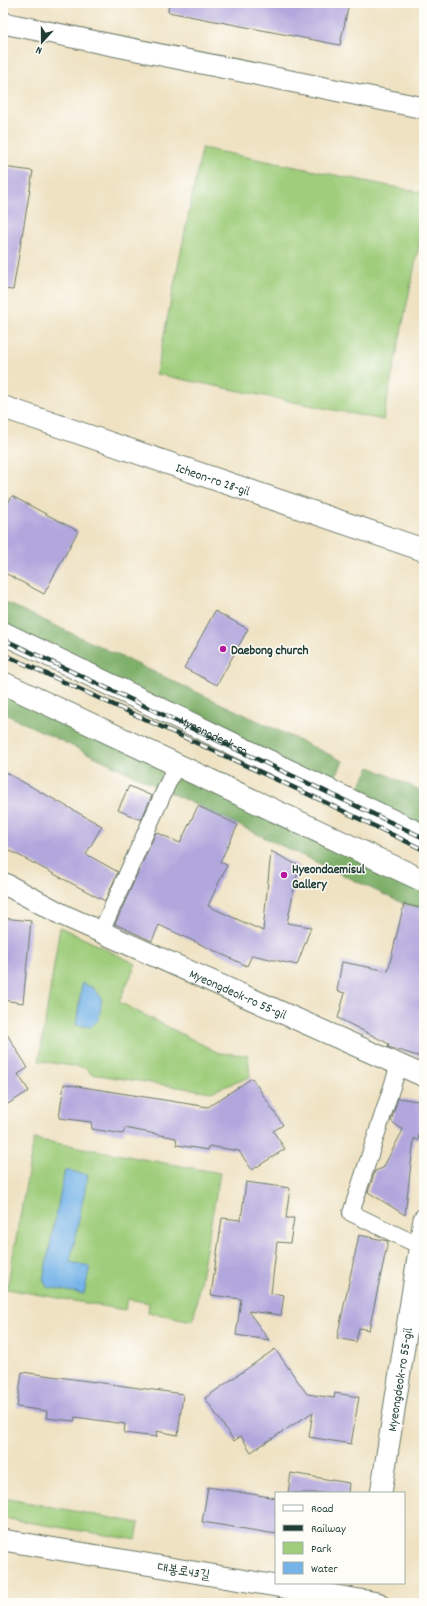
<svg xmlns="http://www.w3.org/2000/svg" width="427" height="1606" font-family="Dekko,'Poor Story',sans-serif">
<rect width="100%" height="100%" fill="#fdfcf7"/>
<filter id="ink" filterUnits="userSpaceOnUse"><feTurbulence type="fractalNoise" baseFrequency=".025" numOctaves="2"/><feDisplacementMap in="SourceGraphic" scale="8" xChannelSelector="R" yChannelSelector="G"/><feConvolveMatrix kernelMatrix="1 2 1 2 8 2 1 2 1" color-interpolation-filters="sRGB"/></filter>
<filter id="wash" filterUnits="userSpaceOnUse"><feTurbulence type="fractalNoise" baseFrequency=".012" numOctaves="4" result="noise"/><feDisplacementMap in="SourceGraphic" scale="16" xChannelSelector="R" yChannelSelector="G"/><feGaussianBlur stdDeviation="0.9" result="paint"/><feColorMatrix in="noise" values="0 0 0 0 0 0 0 0 0 0 0 0 0 0 0 0 0 1.4 0 .05"/><feComposite in="paint" operator="in"/></filter>
<g filter="url(#wash)">
<rect width="100%" height="100%" fill="#efe2c2"/>
<g fill="#9fcd7b" stroke="#5f8558">
<polygon points="202,148 424,193 424,221 383,420 156,374"/>
<polygon points="60,927 136,964 119,1002 219,1053 248,1055 250,1077 211,1092 91,1074 86,1068 39,1061"/>
<polygon points="34,1139 220,1173 193,1321 148,1312 149,1303 128,1299 125,1310 7,1289"/>
<polygon points="3,1498 139,1523 136,1540 3,1518"/>
</g>
<g fill="#7fb06b" stroke="#4f7650">
<polygon points="3,601 343,761 329,790 3,633"/>
<polygon points="3,683 424,881 424,909 404,904 3,713"/>
<polygon points="370,767 424,792 424,836 352,801"/>
</g>
<g fill="#75b3e8" stroke="#4a788e">
<polygon points="82,983 93,988 102,998 99,1019 91,1027 76,1025"/>
<polygon points="65,1170 88,1175 70,1262 90,1266 84,1294 47,1287 43,1280"/>
</g>
<g id="blocks">
<g fill="#b2a7dd">
<polygon points="169,3 349,3 340,45 168,12"/>
<polygon points="3,167 33,171 13,290 3,289"/>
<polygon points="12,496 78,531 44,594 3,572 3,512"/>
<polygon points="215,611 248,629 217,685 184,668"/>
<polygon points="3,771 102,826 86,854 118,872 105,901 3,847"/>
<polygon points="129,786 152,796 141,820 118,810"/>
<polygon points="198,806 238,825 220,862 227,865 208,906 263,931 271,851 299,866 287,923 311,927 297,965 252,955 247,966 159,925 152,941 115,924 156,832 180,843"/>
<polygon points="404,904 424,909 424,1041 421,1057 388,1047 389,1044 338,1018 345,993 337,991 342,962 388,971"/>
<polygon points="3,918 31,921 23,1003 3,1000"/>
<polygon points="3,1028 28,1068 18,1074 29,1091 3,1107"/>
<polygon points="252,1078 283,1125 273,1131 285,1149 252,1170 239,1151 209,1146 208,1150 177,1145 176,1138 125,1128 123,1134 92,1129 91,1122 59,1118 64,1084 208,1107"/>
<polygon points="398,1098 424,1102 418,1141 414,1138 405,1215 368,1192 375,1171 383,1168 403,1130 391,1121"/>
<polygon points="246,1182 290,1188 286,1218 294,1218 290,1243 277,1242 271,1293 284,1295 281,1315 248,1311 269,1340 236,1335 241,1299 211,1295 222,1218 241,1220"/>
<polygon points="359,1235 388,1241 369,1330 359,1328 356,1342 337,1338"/>
<polygon points="275,1349 307,1394 334,1398 335,1393 359,1397 351,1444 309,1437 313,1412 251,1452 241,1436 234,1441 205,1398"/>
<polygon points="22,1372 183,1394 178,1435 156,1431 157,1437 124,1433 125,1424 75,1417 74,1421 46,1418 47,1411 17,1407"/>
<polygon points="291,1473 349,1483 348,1493 288,1493"/>
<polygon points="208,1487 276,1498 276,1534 202,1522"/>
</g>
</g>
</g>
<g filter="url(#ink)">
<use href="#blocks" fill-opacity="0" stroke="#687766" stroke-width="1"/>
<g fill="none" stroke-linecap="round" stroke-linejoin="round">
<defs>
<g id="pedestrian">
<polyline points="101,932 176,765"/>
<polyline points="399,1065 351,1213 420,1246"/>
</g>
<g id="minor">
<polyline points="3,23 424,108"/>
<path id="s1" d="M3 883 63 915 424 1076"/>
<path id="s2" d="M381 1493 424 1219"/>
<polyline points="3,1540 378,1603"/>
</g>
<g id="tertiary">
<path id="s3" d="M3 407 424 550"/>
</g>
<g id="secondary">
<path id="s4" d="M3 633 424 836"/>
<polyline points="3,683 424,881"/>
</g>
</defs>
<use href="#pedestrian" stroke="#687766" stroke-width="18"/>
<use href="#minor" stroke="#687766" stroke-width="23"/>
<use href="#tertiary" stroke="#687766" stroke-width="24"/>
<use href="#secondary" stroke="#687766" stroke-width="24"/>
<use href="#pedestrian" stroke="#fff" stroke-width="16"/>
<use href="#minor" stroke="#fff" stroke-width="21"/>
<use href="#tertiary" stroke="#fff" stroke-width="22"/>
<use href="#secondary" stroke="#fff" stroke-width="22"/>
<defs>
<g id="rail">
<polyline points="3,639 424,838"/>
<polyline points="3,654 312,796 424,850"/>
</g>
</defs>
<use href="#rail" stroke="#1f3d34" stroke-width="4.5"/>
<use href="#rail" stroke="#fdfcf7" stroke-width="3" stroke-dasharray="9" stroke-linecap="butt"/>
</g>
</g>
<g fill="#b5179e" stroke="#fdfcf7" stroke-width="1.5">
<circle cx="223" cy="649" r="4"/>
<circle cx="284" cy="875" r="4"/>
</g>
<g text-anchor="middle" stroke-width="3" stroke-linejoin="round" paint-order="stroke">
<g font-size="13" fill="#1f3d34" stroke="#fdfcf7">
<text dy="5" stroke="none"><textPath href="#s3" startOffset="222">Icheon-ro 28-gil</textPath></text>
<text dy="5" stroke="none"><textPath href="#s4" startOffset="234">Myeongdeok-ro</textPath></text>
<text dy="5" stroke="none"><textPath href="#s1" startOffset="260">Myeongdeok-ro 55-gil</textPath></text>
<text dy="5" stroke="none"><textPath href="#s2" startOffset="115">Myeongdeok-ro 55-gil</textPath></text>
<text transform="translate(184 1570) rotate(9)" y="5">대봉로43길</text>
</g>
<g font-size="13" font-weight="bold" fill="#1f3d34" stroke="#fdfcf7" text-anchor="start">
<text x="231" y="654">Daebong church</text>
<text x="292" y="873">Hyeondaemisul<tspan x="292" dy="15">Gallery</tspan></text>
</g>
</g>
<rect width="427" height="1606" fill="none" stroke="#fdfcf7" stroke-width="16"/>
<rect x="275" y="1492" width="130" height="92" fill="#fdfcf7" stroke="#a4b0a9"/>
<rect x="283" y="1505" width="20" height="6" fill="#ffffff" stroke="#a4b0a9"/>
<text x="311" y="1512" font-size="12" fill="#1f3d34">Road</text>
<rect x="283" y="1525" width="20" height="6" fill="#1f3d34" stroke="#a4b0a9"/>
<text x="311" y="1532" font-size="12" fill="#1f3d34">Railway</text>
<rect x="283" y="1542" width="20" height="12" fill="#9fcd7b" stroke="#a4b0a9"/>
<text x="311" y="1552" font-size="12" fill="#1f3d34">Park</text>
<rect x="283" y="1562" width="20" height="12" fill="#75b3e8" stroke="#a4b0a9"/>
<text x="311" y="1572" font-size="12" fill="#1f3d34">Water</text>
<g transform="translate(42 42) rotate(201)" stroke="#fdfcf7" stroke-width="3" paint-order="stroke">
<path d="M0-3L7 15L0 10L-7 15Z" fill="#1f3d34"/>
<text y="-6" font-size="11" font-weight="bold" text-anchor="middle" fill="#1f3d34">N</text>
</g>
</svg>
